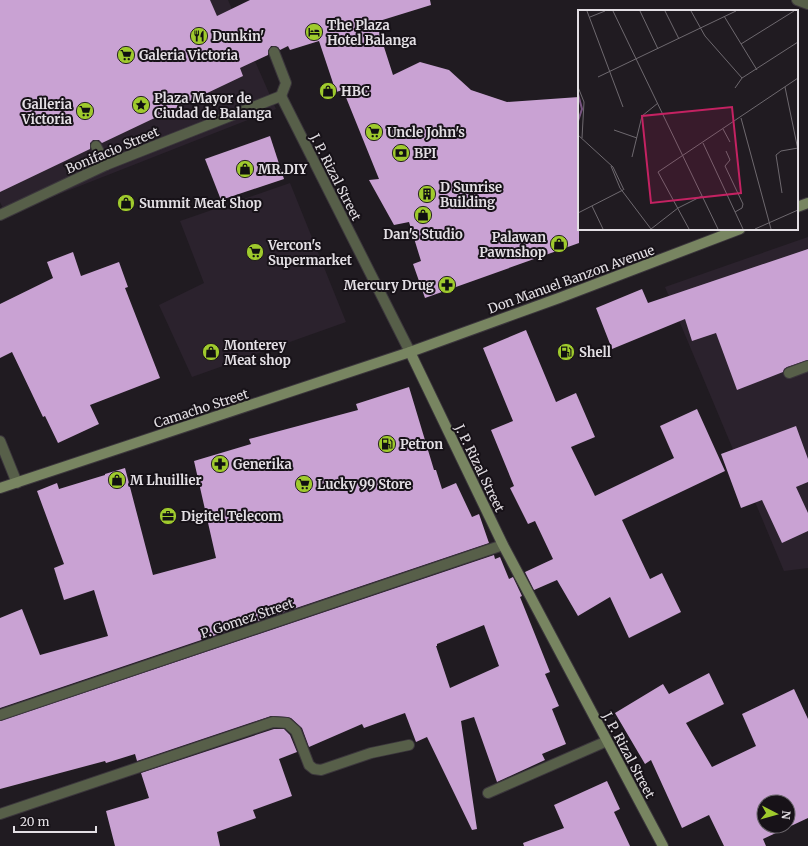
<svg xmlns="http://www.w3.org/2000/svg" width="808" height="846" font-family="Merriweather,serif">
<rect width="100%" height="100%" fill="#201b21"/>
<g fill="#2b222d">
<polygon points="0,0 228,0 276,109 6,215 0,202"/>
<polygon points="290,183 346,322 192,377 159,305 204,283 180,221"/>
<polygon points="808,237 808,568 784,571 665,287"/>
</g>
<g fill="#c9a2d3" fill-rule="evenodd">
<polygon points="0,0 210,0 217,16 250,0 430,0 431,5 376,22 393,75 420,62 449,70 471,90 507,102 579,97 579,243 425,298 413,264 421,261 409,222 394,225 369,180 379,179 343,90 336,92 319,41 290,50 288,46 280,50 278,47 275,46 271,46 268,51 268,55 240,68 243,76 102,143 99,140 93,140 90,143 90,149 0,192"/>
<polygon points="270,136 284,179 221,200 205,159"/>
<polygon points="808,249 808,360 787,367 784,369 783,372 737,390 716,333 692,341 685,319 612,349 596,308 642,289 648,303"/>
<polygon points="73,252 81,276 119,262 128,287 125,288 160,378 90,405 99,424 58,443 45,416 43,417 12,352 0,358 0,304 53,278 47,262"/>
<polygon points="526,330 556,402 576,393 595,437 571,447 595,496 674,458 660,426 697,409 725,471 622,520 650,579 662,573 681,612 629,638 610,597 578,616 557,580 534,590 525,572 553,559 535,521 528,524 510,488 514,486 491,430 513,421 483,348"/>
<polygon points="409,387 434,470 436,470 442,489 456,483 472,517 479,514 489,543 0,708 0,618 22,609 40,655 108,636 94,590 64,600 54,568 64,564 37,491 57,483 59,489 105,475 105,474 125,468 153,575 216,558 194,461 251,444 249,439 358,410 356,404"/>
<polygon points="796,426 808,459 808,482 796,487 808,513 808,531 782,543 762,500 741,508 721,454"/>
<path d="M494 555 495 559 500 557 509 579 513 577 522 596 520 597 550 672 545 674 559 706 552 709 566 744 542 754 545 760 497 782 474 717 461 721 477 829 472 830 427 737 416 742 405 713 364 728 362 724 309 747 302 728 291 718 287 717 271 716 137 761 135 754 106 763 105 761 0 789V721ZM484 625 499 666 450 688 436 646H437V644Z"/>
<path d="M709 673 724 704 686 723 712 767 756 746 742 714 794 689 808 719V818L763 839 766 846H724L709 815 682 828 651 760 645 764 615 713 663 684 669 694ZM764 802H788V826H764Z"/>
<polygon points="274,729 284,729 290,735 297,752 279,759 292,796 253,810 256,818 217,832 220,846 115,846 106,811 149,798 141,773"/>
<polygon points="607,781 620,809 614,812 630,846 524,846 523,843 564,828 554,805"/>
</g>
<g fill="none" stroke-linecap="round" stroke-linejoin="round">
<defs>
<g id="lane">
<polyline points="274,52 286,83 281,96"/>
<polyline points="96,146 106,165"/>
<polyline points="789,373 808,366"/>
</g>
<g id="street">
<polyline points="797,0 808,4"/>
<polyline points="0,215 106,165 281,96 410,352"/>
<polyline points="0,441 17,483"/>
<polyline points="0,715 503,545"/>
<polyline points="488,793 607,741"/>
<polyline points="0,814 273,722 287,723 296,731 309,765 314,769 321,770 371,753 409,745"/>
</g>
<g id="secondary">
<polyline points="797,207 808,203"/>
<polyline points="410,352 503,545 663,846"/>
<polyline points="0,488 410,352 559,298 740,229"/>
</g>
</defs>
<use href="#lane" stroke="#3b363c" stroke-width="12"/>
<use href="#street" stroke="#3b363c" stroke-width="12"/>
<use href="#secondary" stroke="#3b363c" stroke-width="12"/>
<use href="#lane" stroke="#575f49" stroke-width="10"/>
<use href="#street" stroke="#575f49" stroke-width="10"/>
<use href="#secondary" stroke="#788561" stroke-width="10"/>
</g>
<defs>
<symbol id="hotel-disc" viewBox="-11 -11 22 22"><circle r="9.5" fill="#9fca2d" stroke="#171218"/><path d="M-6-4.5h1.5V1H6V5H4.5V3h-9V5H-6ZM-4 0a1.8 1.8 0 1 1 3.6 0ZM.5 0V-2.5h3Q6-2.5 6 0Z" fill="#111"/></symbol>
<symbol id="restaurant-disc" viewBox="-11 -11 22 22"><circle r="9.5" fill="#9fca2d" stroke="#171218"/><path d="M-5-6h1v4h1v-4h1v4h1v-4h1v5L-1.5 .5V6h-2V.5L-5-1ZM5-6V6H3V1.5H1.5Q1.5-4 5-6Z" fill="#111"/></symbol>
<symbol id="supermarket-disc" viewBox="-11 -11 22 22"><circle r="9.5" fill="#9fca2d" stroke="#171218"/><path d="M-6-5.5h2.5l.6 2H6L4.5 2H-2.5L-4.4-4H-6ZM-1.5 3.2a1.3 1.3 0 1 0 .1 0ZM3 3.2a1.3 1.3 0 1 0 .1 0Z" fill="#111"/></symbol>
<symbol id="shop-disc" viewBox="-11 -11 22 22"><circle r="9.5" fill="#9fca2d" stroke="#171218"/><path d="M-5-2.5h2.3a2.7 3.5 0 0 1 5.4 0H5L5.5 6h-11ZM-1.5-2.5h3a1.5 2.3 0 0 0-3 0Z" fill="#111"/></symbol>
<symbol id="sight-disc" viewBox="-11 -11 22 22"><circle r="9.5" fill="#9fca2d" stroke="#171218"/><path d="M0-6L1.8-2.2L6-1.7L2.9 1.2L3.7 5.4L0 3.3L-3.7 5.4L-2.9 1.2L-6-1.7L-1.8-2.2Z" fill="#111"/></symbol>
<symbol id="bank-disc" viewBox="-11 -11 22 22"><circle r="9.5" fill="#9fca2d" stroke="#171218"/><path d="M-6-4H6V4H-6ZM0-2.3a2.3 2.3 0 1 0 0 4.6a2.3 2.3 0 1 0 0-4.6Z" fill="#111"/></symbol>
<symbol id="building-disc" viewBox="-11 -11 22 22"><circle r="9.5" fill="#9fca2d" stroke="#171218"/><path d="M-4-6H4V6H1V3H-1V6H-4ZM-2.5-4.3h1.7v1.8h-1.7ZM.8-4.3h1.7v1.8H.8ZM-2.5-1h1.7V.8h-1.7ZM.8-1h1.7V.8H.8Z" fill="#111"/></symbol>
<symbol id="pharmacy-disc" viewBox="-11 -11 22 22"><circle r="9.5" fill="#9fca2d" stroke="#171218"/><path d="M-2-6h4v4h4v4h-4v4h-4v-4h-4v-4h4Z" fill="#111"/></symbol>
<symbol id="fuel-disc" viewBox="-11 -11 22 22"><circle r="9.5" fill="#9fca2d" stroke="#171218"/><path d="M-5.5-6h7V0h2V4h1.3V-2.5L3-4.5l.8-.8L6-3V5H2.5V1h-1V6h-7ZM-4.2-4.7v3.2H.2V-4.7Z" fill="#111"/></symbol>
<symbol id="office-disc" viewBox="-11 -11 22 22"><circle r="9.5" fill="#9fca2d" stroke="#171218"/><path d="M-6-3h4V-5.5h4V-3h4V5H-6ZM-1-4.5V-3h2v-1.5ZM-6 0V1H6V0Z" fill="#111"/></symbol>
</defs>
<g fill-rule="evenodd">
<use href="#hotel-disc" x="304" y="22" width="20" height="20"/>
<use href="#restaurant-disc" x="189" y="26" width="20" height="20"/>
<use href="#supermarket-disc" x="116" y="45" width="20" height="20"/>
<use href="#shop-disc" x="318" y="81" width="20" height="20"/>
<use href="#sight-disc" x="131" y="95" width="20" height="20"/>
<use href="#supermarket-disc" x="75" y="101" width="20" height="20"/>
<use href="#supermarket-disc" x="364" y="122" width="20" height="20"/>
<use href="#bank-disc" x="391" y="143" width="20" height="20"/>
<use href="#shop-disc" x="235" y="159" width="20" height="20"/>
<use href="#building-disc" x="417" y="184" width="20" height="20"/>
<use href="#shop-disc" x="116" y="193" width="20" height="20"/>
<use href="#shop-disc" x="413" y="205" width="20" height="20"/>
<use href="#shop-disc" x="549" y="234" width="20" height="20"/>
<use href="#supermarket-disc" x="245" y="242" width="20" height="20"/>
<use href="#pharmacy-disc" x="437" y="275" width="20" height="20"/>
<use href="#shop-disc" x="201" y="342" width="20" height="20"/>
<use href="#fuel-disc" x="556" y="342" width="20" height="20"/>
<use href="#fuel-disc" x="377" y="434" width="20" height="20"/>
<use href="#pharmacy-disc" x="210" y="454" width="20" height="20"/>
<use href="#shop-disc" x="107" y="470" width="20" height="20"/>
<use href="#supermarket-disc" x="294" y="474" width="20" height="20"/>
<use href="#office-disc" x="158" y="506" width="20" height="20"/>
</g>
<g text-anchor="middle" stroke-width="4" stroke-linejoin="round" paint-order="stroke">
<g font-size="13" font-weight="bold" fill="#e3dfe4" stroke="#171218" text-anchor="start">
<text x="327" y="30">The Plaza<tspan x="327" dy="15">Hotel Balanga</tspan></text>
<text x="212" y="41">Dunkin'</text>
<text x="139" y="60">Galeria Victoria</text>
<text x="341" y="96">HBC</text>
<text x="154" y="103">Plaza Mayor de<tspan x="154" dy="15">Ciudad de Balanga</tspan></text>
<text x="72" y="109" text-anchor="end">Galleria<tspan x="72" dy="15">Victoria</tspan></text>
<text x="387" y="137">Uncle John's</text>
<text x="414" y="158">BPI</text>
<text x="258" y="174">MR.DIY</text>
<text x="440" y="192">D Sunrise<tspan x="440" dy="15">Building</tspan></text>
<text x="139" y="208">Summit Meat Shop</text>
<text x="423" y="239" text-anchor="middle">Dan's Studio</text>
<text x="546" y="242" text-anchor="end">Palawan<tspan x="546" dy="15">Pawnshop</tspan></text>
<text x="268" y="250">Vercon's<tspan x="268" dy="15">Supermarket</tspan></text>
<text x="434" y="290" text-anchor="end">Mercury Drug</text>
<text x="224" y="350">Monterey<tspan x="224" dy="15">Meat shop</tspan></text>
<text x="579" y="357">Shell</text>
<text x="400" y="449">Petron</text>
<text x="233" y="469">Generika</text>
<text x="130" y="485">M Lhuillier</text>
<text x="317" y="489">Lucky 99 Store</text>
<text x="181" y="521">Digitel Telecom</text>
</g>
<g font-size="13" fill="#e3dfe4" stroke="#171218">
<text transform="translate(112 150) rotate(-23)" y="5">Bonifacio Street</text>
<text transform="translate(336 177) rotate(63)" y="5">J. P. Rizal Street</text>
<text transform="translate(571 279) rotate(-20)" y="5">Don Manuel Banzon Avenue</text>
<text transform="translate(201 408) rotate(-18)" y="5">Camacho Street</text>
<text transform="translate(480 468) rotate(64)" y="5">J. P. Rizal Street</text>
<text transform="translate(247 618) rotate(-19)" y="5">P. Gomez Street</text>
<text transform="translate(629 755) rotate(62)" y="5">J. P. Rizal Street</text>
</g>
</g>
<g transform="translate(578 10)">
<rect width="220" height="220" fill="#201b21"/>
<path fill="none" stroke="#785481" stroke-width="2" d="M0 84 4 99 0 111"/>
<path fill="none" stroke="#6e696f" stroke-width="1" d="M9 1 45 97M35 1 140 219M62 1 80 39M87 1 101 29M113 1 127 26 164 68 220 32M146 6 179 60M12 7 27 1M163 34 216 1M20 67 158 1M0 77 6 92 4 128M207 77 220 140M157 78 164 68M163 108 193 219M145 119 152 132M36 120 59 128M0 125 35 157 46 180M125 133 165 219M148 141 152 150 147 156 165 194 164 198 157 202M54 147 64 106 80 93M33 156 42 178 73 219M204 183 198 145 203 141 220 138M14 196 25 219M0 203 45 180M73 219 100 198 124 186M111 219 80 162 220 68M177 219 220 200"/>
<path fill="#c42262" fill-opacity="0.15" stroke="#c42262" stroke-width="2" d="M154 97 163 183 73 193 64 106Z"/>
<rect width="220" height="220" fill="none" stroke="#e3dfe4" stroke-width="2"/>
</g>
<g transform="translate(776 814) rotate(96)"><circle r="19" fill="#171218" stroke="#69646a"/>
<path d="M0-3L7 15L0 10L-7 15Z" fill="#9fca2d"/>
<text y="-6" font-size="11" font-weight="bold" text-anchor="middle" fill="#e3dfe4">N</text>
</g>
<path d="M14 826v6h82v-6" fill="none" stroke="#e3dfe4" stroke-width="2"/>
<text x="20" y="826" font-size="12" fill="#e3dfe4" stroke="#171218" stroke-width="3" paint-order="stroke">20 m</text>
</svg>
